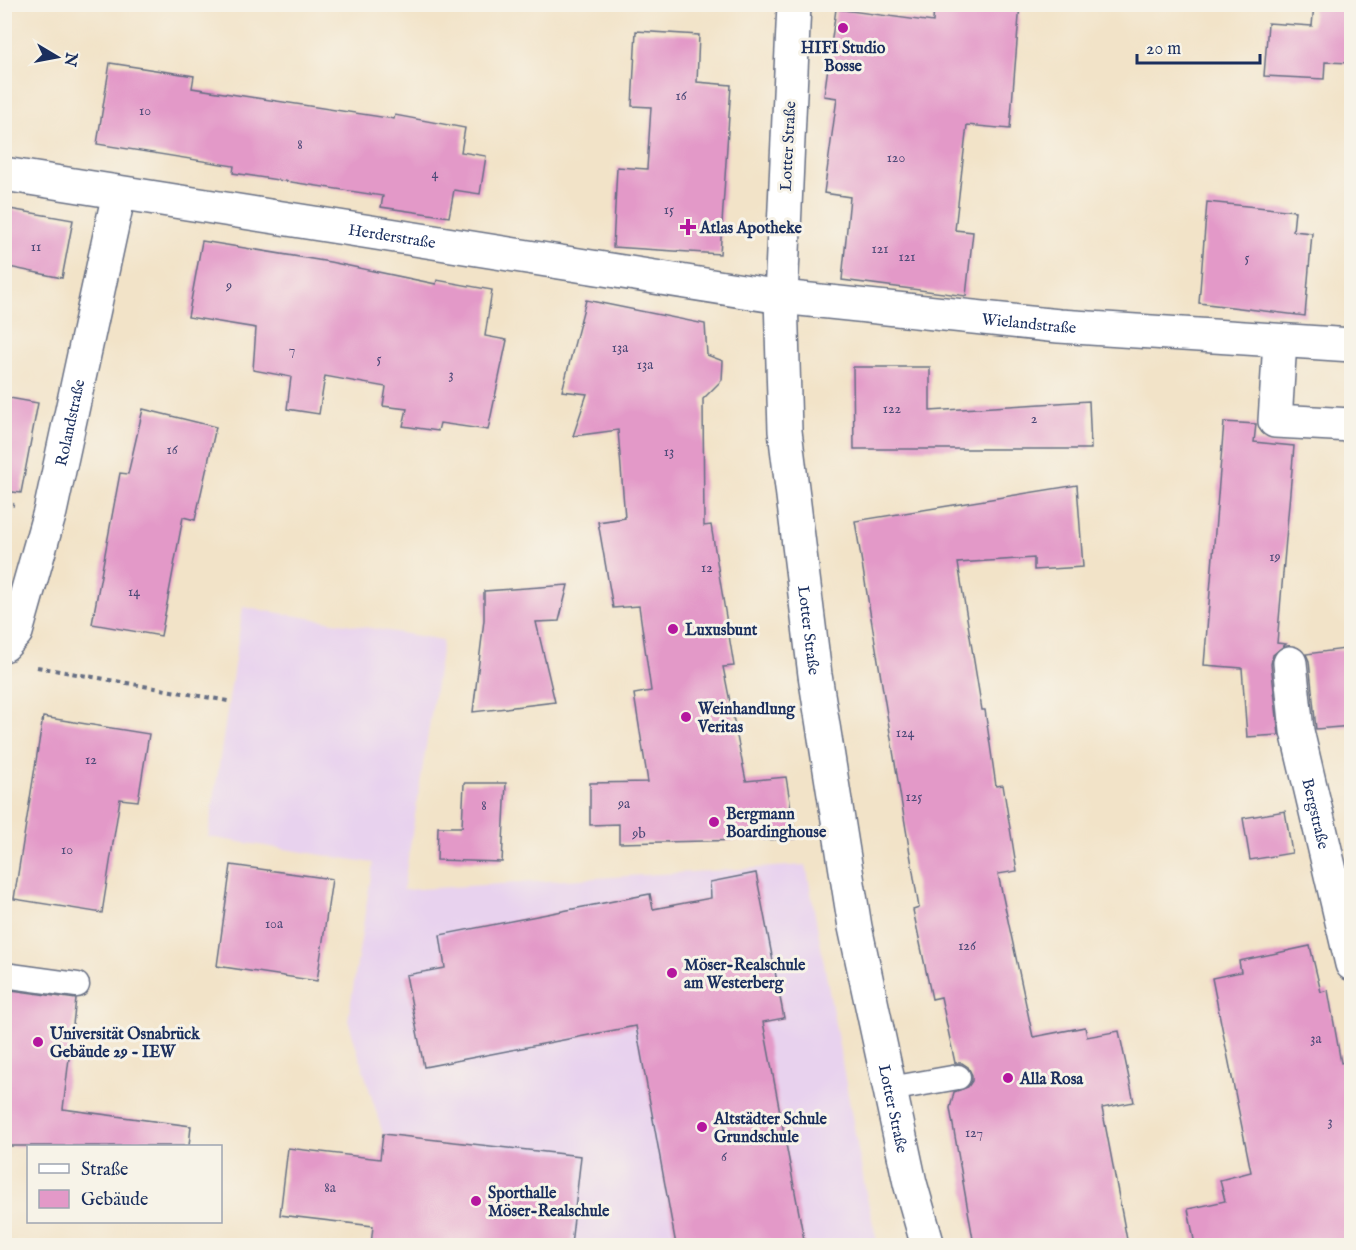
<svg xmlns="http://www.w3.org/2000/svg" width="1356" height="1250" font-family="'IM FELL English',serif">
<rect width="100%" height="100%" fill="#f7f3e8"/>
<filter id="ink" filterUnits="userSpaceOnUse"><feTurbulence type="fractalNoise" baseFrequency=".0167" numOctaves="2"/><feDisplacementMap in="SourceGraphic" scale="12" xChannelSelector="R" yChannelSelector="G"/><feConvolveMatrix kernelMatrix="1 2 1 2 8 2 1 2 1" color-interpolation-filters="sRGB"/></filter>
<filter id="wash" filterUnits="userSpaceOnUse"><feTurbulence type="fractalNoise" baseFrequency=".008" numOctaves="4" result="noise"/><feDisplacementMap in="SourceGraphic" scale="24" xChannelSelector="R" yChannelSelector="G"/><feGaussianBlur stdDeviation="1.35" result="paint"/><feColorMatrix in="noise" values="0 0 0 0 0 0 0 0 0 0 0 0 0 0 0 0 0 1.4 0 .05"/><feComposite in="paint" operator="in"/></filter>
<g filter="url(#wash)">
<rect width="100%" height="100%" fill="#f2e3c8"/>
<polygon fill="#e8d2ee" points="243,607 443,640 403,890 806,865 866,1193 878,1245 371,1245 383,1134 348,1020 373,863 208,837"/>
<g id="blocks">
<g fill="#e399c8">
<polygon points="934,4 1020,4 1010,129 967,125 955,230 973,232 966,296 842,280 850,197 824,193 837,98 824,96 836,9 933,22"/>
<polygon points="1314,4 1352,4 1352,63 1325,62 1324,79 1264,76 1268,23 1312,26"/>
<polygon points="636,31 699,35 697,82 731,85 720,254 613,247 617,167 647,169 651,107 632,106"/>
<polygon points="110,63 194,76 192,88 394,119 395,115 465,128 461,152 486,156 480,194 454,190 449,217 381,207 383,196 233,173 234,166 97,144"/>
<polygon points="1207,202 1295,211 1293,231 1312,233 1305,316 1199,303"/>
<polygon points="4,208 73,220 62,278 4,266"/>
<polygon points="202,241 330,262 436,284 437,280 492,290 485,336 507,340 488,430 440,423 438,431 403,426 407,409 383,406 386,387 325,376 319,414 287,409 291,377 253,370 256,328 188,317"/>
<polygon points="586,300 705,324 707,355 723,361 722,380 703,399 704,526 711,525 734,666 723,667 746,781 786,777 796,839 619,843 619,824 590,825 590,783 648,782 634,694 651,691 639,606 613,608 598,522 625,518 618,430 573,436 587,394 562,391"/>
<polygon points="853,367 930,367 930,411 1089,401 1091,449 854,449"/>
<polygon points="4,397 38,403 21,493 4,491"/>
<polygon points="143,409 216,427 195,520 183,517 161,636 92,624 120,473 128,474"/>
<polygon points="1224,422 1256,424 1254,442 1294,446 1277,643 1286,644 1273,655 1271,664 1279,735 1247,737 1242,668 1204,665"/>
<polygon points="1077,485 1083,567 1034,570 1034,558 958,563 982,710 985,710 996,786 1003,785 1017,871 998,874 1033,1037 1085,1027 1087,1037 1119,1031 1134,1102 1102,1108 1128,1245 974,1245 950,1108 954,1092 968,1087 972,1081 972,1075 968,1067 962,1063 955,1063 941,997 932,999 913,910 919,908 855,521"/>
<polygon points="568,585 559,621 536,622 555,702 473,712 484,620 484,591"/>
<polygon points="1352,648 1352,726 1316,729 1309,661 1306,654"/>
<polygon points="43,717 149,734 138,801 120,799 102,913 14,899"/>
<polygon points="464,783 506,783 502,862 437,860 438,827 462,827"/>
<polygon points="1285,811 1292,853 1250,860 1243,818"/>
<polygon points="231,865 332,879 317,981 217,966"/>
<polygon points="756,873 784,1018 763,1022 805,1245 676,1245 636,1026 424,1067 406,975 445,968 440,935 650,894 653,909 711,898 710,882"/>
<polygon points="1310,946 1321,992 1328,990 1341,1063 1352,1061 1352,1245 1195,1245 1188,1209 1225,1201 1220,1180 1251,1172 1212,978 1241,972 1239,961"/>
<polygon points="4,989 76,999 63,1109 191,1126 189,1146 4,1146"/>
<polygon points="383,1134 581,1156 571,1245 371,1245 373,1226 280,1215 288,1148 380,1159"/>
</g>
</g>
</g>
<g filter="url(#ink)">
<use href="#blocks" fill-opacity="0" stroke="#666e83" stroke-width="1.5"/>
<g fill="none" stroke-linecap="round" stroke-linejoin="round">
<defs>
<g id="service">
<polyline points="4,975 77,985"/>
<polyline points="890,1089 958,1077"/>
</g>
<g id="minor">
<path id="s1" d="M4 174 781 297 1059 326 1352 345"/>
<polyline points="1280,341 1275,421 1352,425"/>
<path id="s2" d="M4 645 16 632 50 512 119 193"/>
<path id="s3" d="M1290 663 1297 731 1352 964"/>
</g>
<g id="tertiary">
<path id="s4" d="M794 4 781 297 785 431 815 675 855 927 910 1183 928 1246"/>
</g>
</defs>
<use href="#service" stroke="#666e83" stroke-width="27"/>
<use href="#minor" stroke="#666e83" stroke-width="36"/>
<use href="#tertiary" stroke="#666e83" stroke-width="36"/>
<g stroke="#666e83" stroke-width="4" stroke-dasharray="4.5 4.5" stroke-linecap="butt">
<polyline points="4,503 14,505"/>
<polyline points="37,667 228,701"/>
</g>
<use href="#service" stroke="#fff" stroke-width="24"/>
<use href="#minor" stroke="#fff" stroke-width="33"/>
<use href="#tertiary" stroke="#fff" stroke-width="33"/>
</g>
</g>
<g fill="#b5179e" stroke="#f7f3e8" stroke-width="2">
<circle cx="843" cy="28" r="6"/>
<path d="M685 218h6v6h6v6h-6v6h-6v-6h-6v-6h6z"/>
<circle cx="673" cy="629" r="6"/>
<circle cx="686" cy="717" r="6"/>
<circle cx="714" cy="822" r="6"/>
<circle cx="672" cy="973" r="6"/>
<circle cx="38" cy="1042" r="6"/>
<circle cx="1008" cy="1078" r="6"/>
<circle cx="702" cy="1127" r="6"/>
<circle cx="476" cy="1201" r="6"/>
</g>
<g text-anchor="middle" stroke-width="6" stroke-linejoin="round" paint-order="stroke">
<g font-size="14" fill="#4d4a78">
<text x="681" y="100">16</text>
<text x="145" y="115">10</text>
<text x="300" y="149">8</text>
<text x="896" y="162">120</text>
<text x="435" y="178">4</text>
<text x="669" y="214">15</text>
<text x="36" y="251">11</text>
<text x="880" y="253">121</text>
<text x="907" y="261">121</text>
<text x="1247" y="262">5</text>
<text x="229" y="290">9</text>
<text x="620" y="352">13a</text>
<text x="292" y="354">7</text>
<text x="379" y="363">5</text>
<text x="645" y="369">13a</text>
<text x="451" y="379">3</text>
<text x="892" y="413">122</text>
<text x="1034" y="423">2</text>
<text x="172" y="454">16</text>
<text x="669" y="456">13</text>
<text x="1275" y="561">19</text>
<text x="707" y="572">12</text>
<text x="134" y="596">14</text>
<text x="905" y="737">124</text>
<text x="91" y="764">12</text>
<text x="914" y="801">125</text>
<text x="624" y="808">9a</text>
<text x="484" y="810">8</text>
<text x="639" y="838">9b</text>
<text x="67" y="854">10</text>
<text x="274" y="928">10a</text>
<text x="967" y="950">126</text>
<text x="1316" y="1043">3a</text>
<text x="1330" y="1126">3</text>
<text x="974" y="1137">127</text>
<text x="724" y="1161">6</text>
<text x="330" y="1192">8a</text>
</g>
<g font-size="16" font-weight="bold" fill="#1b2f5e" stroke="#f7f3e8" text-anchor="start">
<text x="843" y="53" text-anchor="middle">HIFI Studio<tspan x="843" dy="18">Bosse</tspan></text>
<text x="700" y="233">Atlas Apotheke</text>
<text x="685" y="635">Luxusbunt</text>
<text x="698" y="714">Weinhandlung<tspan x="698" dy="18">Veritas</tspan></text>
<text x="726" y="819">Bergmann<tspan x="726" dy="18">Boardinghouse</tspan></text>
<text x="684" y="970">Möser-Realschule<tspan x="684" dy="18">am Westerberg</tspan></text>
<text x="50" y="1039">Universität Osnabrück<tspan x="50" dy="18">Gebäude 29 - IEW</tspan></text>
<text x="1020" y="1084">Alla Rosa</text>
<text x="714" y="1124">Altstädter Schule<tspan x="714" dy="18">Grundschule</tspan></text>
<text x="488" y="1198">Sporthalle<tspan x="488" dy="18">Möser-Realschule</tspan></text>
</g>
<g font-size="16" fill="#1b2f5e" stroke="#f7f3e8">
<text transform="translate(787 146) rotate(-87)" y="6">Lotter Straße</text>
<text dy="6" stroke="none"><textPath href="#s1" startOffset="393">Herderstraße</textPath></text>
<text dy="6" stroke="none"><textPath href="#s1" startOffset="1036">Wielandstraße</textPath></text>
<text dy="6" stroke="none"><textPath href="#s2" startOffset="234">Rolandstraße</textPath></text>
<text dy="6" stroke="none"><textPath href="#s4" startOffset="628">Lotter Straße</textPath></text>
<text dy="6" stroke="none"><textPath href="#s3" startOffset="153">Bergstraße</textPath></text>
<text dy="6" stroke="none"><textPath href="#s4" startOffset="1114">Lotter Straße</textPath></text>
</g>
</g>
<rect width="1356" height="1250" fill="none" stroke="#f7f3e8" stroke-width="24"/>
<rect x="27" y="1145" width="195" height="78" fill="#f7f3e8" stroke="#9fa5b1" stroke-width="1.5"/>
<rect x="39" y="1164" width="30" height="9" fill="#ffffff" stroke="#9fa5b1" stroke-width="1.5"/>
<text x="81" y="1175" font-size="18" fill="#1b2f5e">Straße</text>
<rect x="39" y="1190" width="30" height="18" fill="#e399c8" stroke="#9fa5b1" stroke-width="1.5"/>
<text x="81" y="1205" font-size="18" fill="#1b2f5e">Gebäude</text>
<g transform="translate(57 57) rotate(100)" stroke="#f7f3e8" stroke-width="4.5" paint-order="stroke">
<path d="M0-4.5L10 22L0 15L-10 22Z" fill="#1b2f5e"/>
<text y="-9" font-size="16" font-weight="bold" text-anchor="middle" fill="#1b2f5e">N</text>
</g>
<path d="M1137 54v9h123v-9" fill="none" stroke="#1b2f5e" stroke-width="3"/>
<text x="1146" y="54" font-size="18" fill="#1b2f5e" stroke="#f7f3e8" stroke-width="4.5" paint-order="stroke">20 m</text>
</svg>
